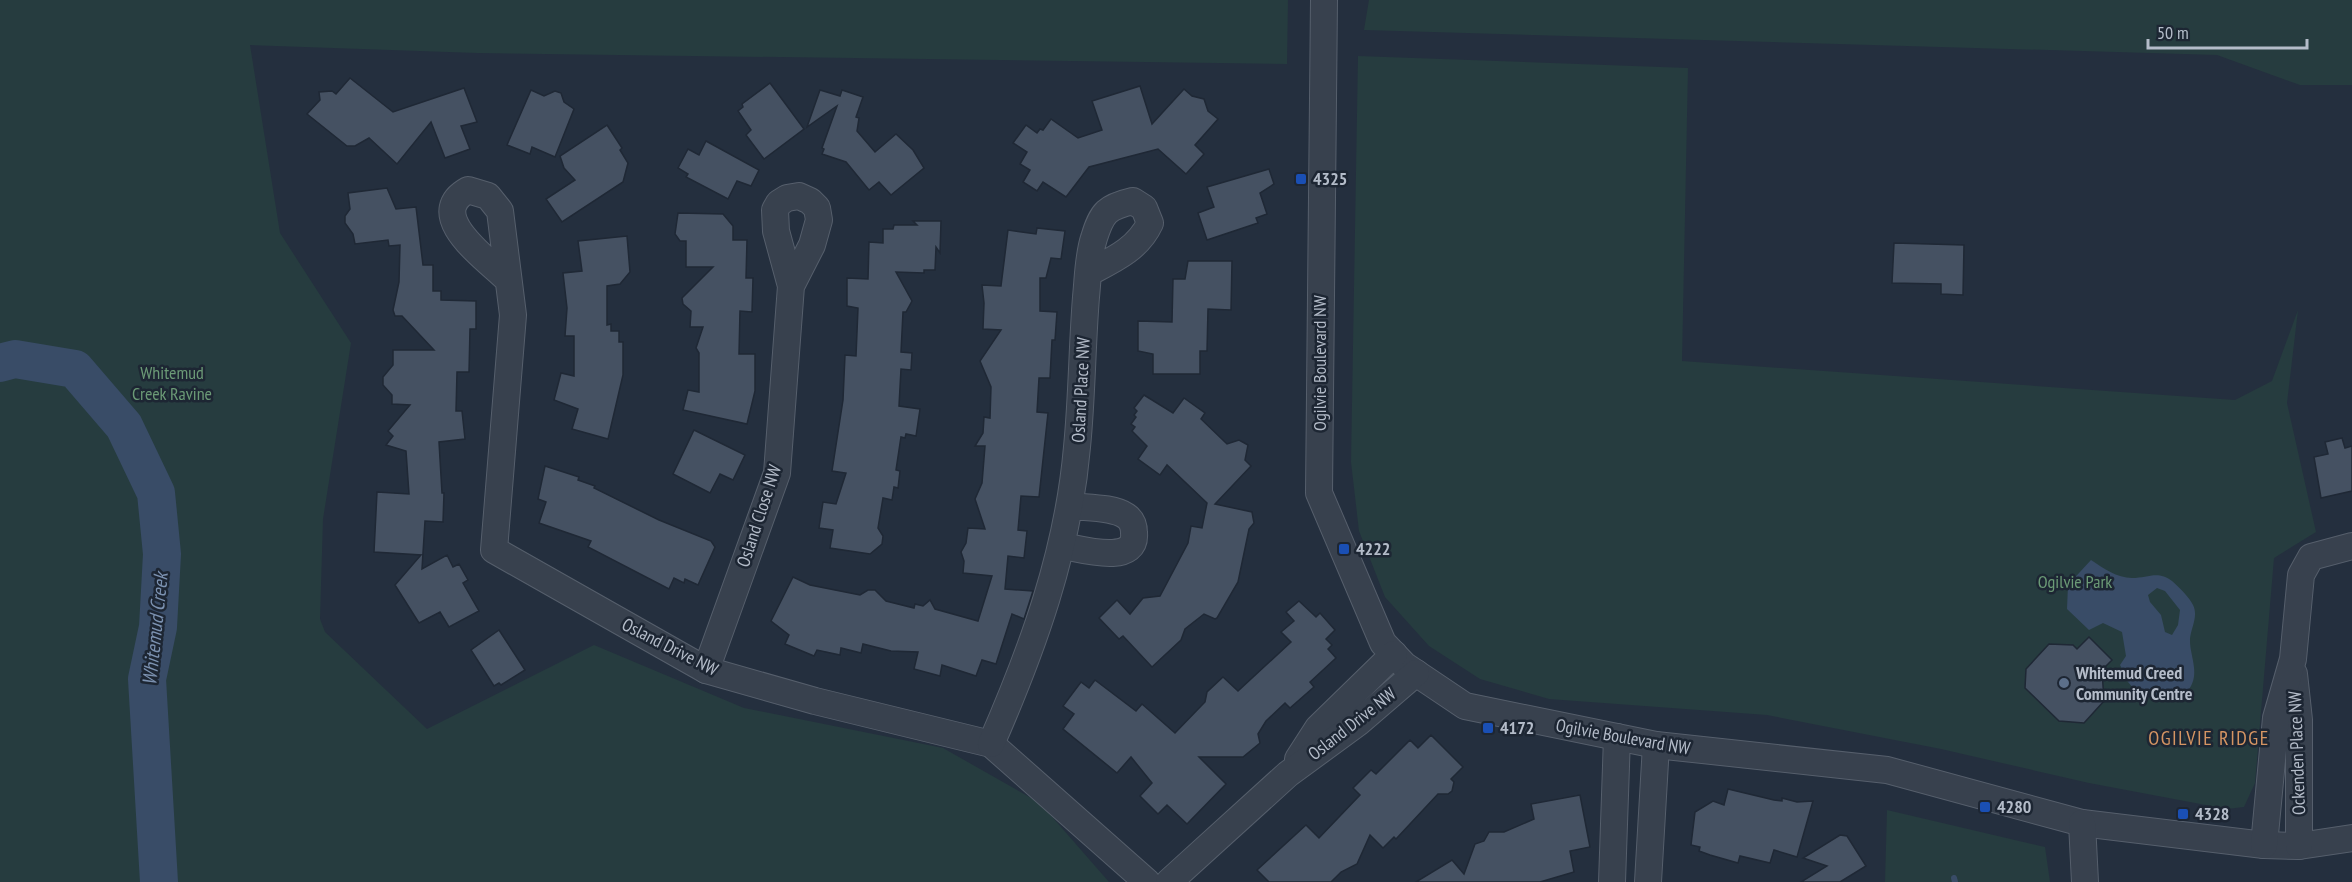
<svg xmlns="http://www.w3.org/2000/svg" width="2352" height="882" font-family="'PT Sans Narrow',sans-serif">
<rect width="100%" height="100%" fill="#242f3e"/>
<g fill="#263c3f">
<polygon points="0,0 1288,0 1287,64 477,53 250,45 280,233 351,343 323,519 320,619 325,632 427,729 594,645 744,708 943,748 1040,803 1109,882 0,882"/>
<polygon points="1369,0 2352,0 2352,85 2300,85 2217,55 1364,30"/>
<polygon points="1358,56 1688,68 1682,361 2235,400 2272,381 2298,310 2287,403 2316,532 2274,558 2255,783 2244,807 2227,809 2089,783 1941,749 1767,715 1549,699 1480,679 1429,646 1385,597 1359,531 1351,462"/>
<polygon points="1887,810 2045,847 2050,882 1885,882"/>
</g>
<path fill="#394c67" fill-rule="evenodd" d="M2091 560C2103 568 2117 578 2132 578 2148 578 2158 570 2172 581 2178 586 2190 598 2193 605 2199 617 2190 629 2190 641 2190 655 2199 672 2191 686 2179 709 2141 700 2128 682 2125 677 2123 670 2120 665L2126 656 2122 632 2103 623 2089 630 2067 609 2068 585ZM2157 588 2165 591 2180 610 2178 625 2172 635 2165 632 2161 615 2150 602 2148 595Z"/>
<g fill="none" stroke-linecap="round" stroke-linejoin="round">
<polyline stroke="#394c67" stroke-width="6" points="1954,878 1955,882"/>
<polyline stroke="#394c67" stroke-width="38" points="0,363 15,359 75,369 124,426 156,493 162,554 158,627 147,679 159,882"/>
</g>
<g fill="#455162" stroke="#1f2835" stroke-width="1.5">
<polygon points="350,78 393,112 464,88 477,122 461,126 470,149 445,158 431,122 397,164 369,138 355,146 347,146 307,114 320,100 319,92 332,91 336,94"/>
<polygon points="770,83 804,129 764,159 746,135 751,130 738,111 743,107 742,104"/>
<polygon points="1140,86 1152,124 1184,89 1192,96 1204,99 1208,111 1218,119 1195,145 1204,154 1186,174 1158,149 1089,167 1066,197 1043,182 1037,191 1023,182 1030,170 1020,164 1027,152 1013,143 1026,125 1037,133 1040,129 1043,130 1051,119 1078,138 1102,130 1092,101"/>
<polygon points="531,90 544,96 555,91 561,93 564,102 574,109 555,157 532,147 530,154 507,145"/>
<polygon points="820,90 840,96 842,90 863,97 856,117 859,118 857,131 875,152 896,134 913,150 924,168 891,195 879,182 869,190 846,162 822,154 824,149 822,148 837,106 807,127"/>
<polygon points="607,125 622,148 620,150 628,163 623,182 562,222 546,199 575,180 564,168 560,156"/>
<polygon points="706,141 759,170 751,186 737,181 728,199 686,177 688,174 678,168 688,149 699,155"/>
<polygon points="1269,169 1274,184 1260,193 1267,214 1256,218 1258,223 1207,240 1198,213 1214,207 1207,187"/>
<polygon points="387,188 396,209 416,207 423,265 433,265 433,291 441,291 441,300 476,301 476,329 470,329 469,372 457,372 456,411 462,411 465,439 439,442 442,493 444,493 443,522 425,521 422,569 447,555 453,567 459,564 468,580 463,583 479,611 449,627 440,612 419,623 395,585 421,555 374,552 377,492 409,494 406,451 386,445 393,436 388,431 410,405 392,404 392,395 383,385 383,377 393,365 393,350 434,350 402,316 395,316 393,310 399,282 400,245 389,246 388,240 355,244 353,234 345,223 345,216 350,209 348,193"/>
<polygon points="678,213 723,214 733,226 733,240 747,240 746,278 753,278 752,312 740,311 739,354 755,354 755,391 747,424 683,410 688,390 699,392 699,353 696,348 703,327 690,327 691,311 683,304 682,298 713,267 686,267 686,241 680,241 675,234"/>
<polygon points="913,221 941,221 940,253 936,247 935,270 924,270 924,273 896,272 912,301 906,312 903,312 901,352 912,353 911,370 901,369 899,406 920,409 916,436 906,434 905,438 901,437 896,470 900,471 898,488 894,487 892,500 883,498 878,528 883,536 882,544 870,554 830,548 833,530 819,528 823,502 836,504 846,473 832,471 843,400 845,355 856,356 858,308 847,306 847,278 868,279 869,242 883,243 883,229 893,229 894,225 917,225"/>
<polygon points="1037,228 1065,231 1061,259 1051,258 1046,278 1040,278 1040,311 1057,312 1055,340 1052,340 1050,378 1039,378 1037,412 1048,413 1039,497 1021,496 1018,530 1027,531 1024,558 1008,556 1005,589 1033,591 1024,619 1012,614 996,664 982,660 976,676 942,665 940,676 914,669 918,652 891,651 863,644 861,653 841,648 840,655 817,650 814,656 785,644 789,635 771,621 793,577 810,585 860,595 868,590 875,590 886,601 914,608 915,604 923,606 930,600 935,609 978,621 992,576 963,573 964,561 961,552 966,543 968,528 985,529 975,499 982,483 985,446 975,446 983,433 984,417 990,418 991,387 980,361 1001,330 983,329 984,303 982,285 1001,286 1008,230 1036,234"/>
<polygon points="627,236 630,272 620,284 607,286 607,325 611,324 611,331 619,331 619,342 623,342 623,375 608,439 572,429 578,409 554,400 561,373 574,376 574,336 565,336 567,308 563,273 582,271 578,241"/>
<polygon points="1894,243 1964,245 1963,295 1941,294 1941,284 1892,283"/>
<polygon points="1188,261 1232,261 1231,310 1208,309 1207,351 1200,351 1200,374 1153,374 1153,354 1138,351 1138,321 1172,322 1173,279 1185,279"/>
<polygon points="1144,395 1173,413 1184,398 1205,413 1201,419 1227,444 1239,440 1248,445 1245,460 1251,466 1215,504 1252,512 1254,523 1249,529 1238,582 1217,618 1215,619 1204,614 1185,629 1181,640 1152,667 1123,636 1119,639 1099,618 1117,600 1130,614 1143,598 1160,596 1188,543 1191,526 1202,528 1207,503 1167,465 1160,475 1138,459 1147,446 1132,431 1135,427 1131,424 1136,417 1134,415 1137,411 1134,408"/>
<polygon points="694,430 745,455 733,480 720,474 710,493 673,474"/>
<polygon points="2342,438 2345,448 2352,446 2352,491 2321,498 2314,457 2328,454 2325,442"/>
<polygon points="545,466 579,477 578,480 595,486 594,488 659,520 711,541 715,547 698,585 685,579 684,583 674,578 669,589 588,547 591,541 539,523 546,502 538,499"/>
<polygon points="1299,601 1316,617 1320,613 1335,630 1326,639 1332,645 1328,649 1336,658 1310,682 1314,687 1290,708 1285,703 1266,721 1258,734 1260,743 1243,757 1199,757 1226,784 1187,824 1167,805 1158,814 1140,796 1152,783 1131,757 1117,773 1063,729 1074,714 1063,706 1081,682 1089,688 1095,680 1136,711 1142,704 1175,733 1205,702 1207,692 1223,677 1238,691 1291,642 1281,632 1294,621 1286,612"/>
<polygon points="499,630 525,670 501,685 499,683 494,686 471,650"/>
<polygon points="2089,637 2112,660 2102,670 2104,701 2084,723 2059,721 2025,688 2026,669 2049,644 2073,645 2077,649"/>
<polygon points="1431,735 1463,767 1451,779 1454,782 1452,791 1448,794 1438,794 1396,839 1394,837 1383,848 1370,835 1357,864 1341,872 1331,882 1269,882 1257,870 1306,825 1319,838 1360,795 1353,788 1371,770 1376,774 1410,740 1418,748"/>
<polygon points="1728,789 1774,800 1782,801 1782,798 1797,802 1813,801 1797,857 1774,850 1770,863 1740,856 1738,863 1710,855 1699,851 1700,847 1691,845 1695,812 1713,801 1724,805"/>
<polygon points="1580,795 1590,847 1570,851 1574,872 1540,882 1416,882 1452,860 1464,874 1475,844 1484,841 1489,832 1504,832 1534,819 1531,804"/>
<polygon points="1840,835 1847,836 1866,866 1840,882 1801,882 1827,866 1803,858"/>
</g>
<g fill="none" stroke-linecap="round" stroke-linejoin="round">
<defs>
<g id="minor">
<polyline points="1324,0 1319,493 1383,643 1404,665 1465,706 1656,745 1887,770 2082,823 2264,845 2299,846 2352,838"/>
<path d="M508 280C487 259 423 215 468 190L488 196 500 211 513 315 494 550 706 670 815 701 991 744 1147 882"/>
<path d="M1063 546C1081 549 1137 566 1134 533 1134 526 1132 520 1126 516 1113 507 1087 508 1071 506"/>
<polyline points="706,670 777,473 791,286 812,245 819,220 817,208 810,201 799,196 787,198 779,203 775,210 776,231 791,286"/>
<polyline points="2294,674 2299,720 2299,846"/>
<path d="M991 744C1033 648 1068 552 1077 447 1082 397 1082 347 1086 297 1088 278 1088 256 1094 238 1102 212 1107 207 1133 201L1144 208 1150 223C1138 249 1113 260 1088 273"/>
<polyline points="1298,759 1318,728 1394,654"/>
<polyline points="2082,823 2085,882"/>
<polyline points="2264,845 2276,718 2293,659 2301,575 2311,557 2352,546"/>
<polyline points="1169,882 1288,774 1359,722 1416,673"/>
<polyline points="1612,882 1617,737"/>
<polyline points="1648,882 1656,745"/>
</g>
</defs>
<use href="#minor" stroke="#565f6c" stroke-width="28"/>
<use href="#minor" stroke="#38414e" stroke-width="26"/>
</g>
<g fill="#1a4fb4" stroke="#1d2633" stroke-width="2">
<rect x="1295" y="173" width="12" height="12" rx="3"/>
<rect x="1338" y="543" width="12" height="12" rx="3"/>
<rect x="1482" y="722" width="12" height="12" rx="3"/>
<rect x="1979" y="801" width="12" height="12" rx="3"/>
<rect x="2177" y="808" width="12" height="12" rx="3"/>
</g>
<circle fill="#5c6f8a" stroke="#1d2633" stroke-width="2" cx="2064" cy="683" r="6"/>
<g text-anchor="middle" stroke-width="5" stroke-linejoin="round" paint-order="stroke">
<g font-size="18" font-weight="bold" fill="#b4bcc9" stroke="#1d2633" text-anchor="start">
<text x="1313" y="185">4325</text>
<text x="1356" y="555">4222</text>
<text x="2076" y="679">Whitemud Creed<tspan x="2076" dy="21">Community Centre</tspan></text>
<text x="1500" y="734">4172</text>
<text x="1997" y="813">4280</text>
<text x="2195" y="820">4328</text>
</g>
<g font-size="18" fill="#b4bcc9" stroke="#1d2633">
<text transform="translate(1320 363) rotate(-90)" y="6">Ogilvie Boulevard NW</text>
<text transform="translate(1081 390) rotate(-87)" y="6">Osland Place NW</text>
<text transform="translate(759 516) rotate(-72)" y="6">Osland Close NW</text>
<text transform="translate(670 647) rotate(27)" y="6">Osland Drive NW</text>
<text transform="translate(1352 724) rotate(-38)" y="6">Osland Drive NW</text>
<text transform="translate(1623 737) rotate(10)" y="6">Ogilvie Boulevard NW</text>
<text transform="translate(2297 753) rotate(-92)" y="6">Ockenden Place NW</text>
</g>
<g font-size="18" fill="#6b9a76" stroke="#1d2633">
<text x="172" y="379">Whitemud<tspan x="172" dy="21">Creek Ravine</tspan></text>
<text x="2075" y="588">Ogilvie Park</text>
</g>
<g font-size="20" font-style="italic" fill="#7c92b1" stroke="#1d2633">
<text transform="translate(155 629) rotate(-84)" y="7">Whitemud Creek</text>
</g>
<g font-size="20" letter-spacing="1.5" fill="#d59563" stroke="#1d2633">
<text x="2209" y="745">OGILVIE RIDGE</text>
</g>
</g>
<path d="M2148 39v9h159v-9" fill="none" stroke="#b4bcc9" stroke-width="3"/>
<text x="2157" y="39" font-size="18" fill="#b4bcc9" stroke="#1d2633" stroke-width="4.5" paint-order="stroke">50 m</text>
</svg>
